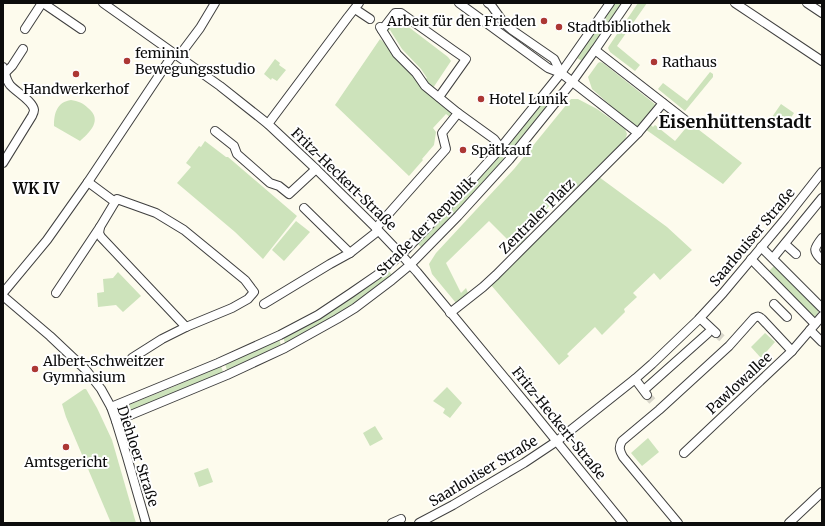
<svg xmlns="http://www.w3.org/2000/svg" width="825" height="526" font-family="Merriweather,serif">
<rect width="100%" height="100%" fill="#fdfbed"/>
<g fill="#cde3bb">
<polygon points="614,3 622,3 582,61 577,58"/>
<polygon points="638,3 647,3 617,46 640,65 635,71 610,52 608,48 609,46"/>
<polygon points="395,13 410,19 406,25 448,57 451,61 431,91 451,112 450,117 446,114 433,128 436,132 434,145 422,159 423,160 409,176 335,105 380,39 397,54 422,82 427,78 421,69 402,49 390,30 384,34"/>
<polygon points="275,59 280,63 279,65 286,70 277,81 272,78 271,80 264,74"/>
<polygon points="600,62 603,63 656,105 638,127 625,118 592,89 588,77 598,63"/>
<polygon points="710,72 713,74 713,77 685,111 658,89 663,83 687,101"/>
<polygon points="549,94 554,98 507,156 502,152"/>
<polygon points="571,99 578,99 597,109 625,129 627,134 625,140 573,191 568,187 524,232 528,237 516,248 489,221 446,263 461,293 466,288 468,293 456,303 432,274 429,264 436,253 514,169"/>
<path d="M71 100C78 101 83 103 88 108 103 120 90 132 80 141L54 126C54 113 57 102 71 100Z"/>
<polygon points="781,104 794,113 788,122 784,119 777,129 771,124 774,119 772,117"/>
<polygon points="690,123 742,163 723,184 645,129 650,124 653,127 655,125 675,141"/>
<polygon points="205,141 226,157 228,157 297,216 263,259 235,232 177,183 191,167 186,163 199,146 201,147"/>
<polygon points="500,155 505,159 482,185 422,248 417,243"/>
<polygon points="599,177 667,227 692,250 660,280 654,273 633,293 637,297 624,309 625,312 602,335 595,327 567,354 569,356 559,365 491,285"/>
<polygon points="296,221 310,232 284,261 272,250"/>
<path d="M776 264 818 308C819 313 817 315 813 318L767 273Z"/>
<path d="M388 270 392 275 364 297 332 317 285 343 283 337C319 317 355 297 388 270Z"/>
<polygon points="118,272 141,296 123,312 116,305 98,307 97,293 104,292 103,279 113,278"/>
<polygon points="765,333 775,342 761,358 751,347"/>
<polygon points="279,339 281,345 227,370 225,364"/>
<polygon points="221,366 223,372 131,411 128,405 173,387"/>
<polygon points="447,387 462,403 450,418 443,413 445,409 433,401"/>
<polygon points="84,389 86,389 97,408 112,440 136,523 111,523 66,417 62,404"/>
<polygon points="375,426 383,439 370,446 363,433"/>
<polygon points="648,438 659,452 642,466 631,453"/>
<polygon points="208,468 213,482 199,487 194,473"/>
</g>
<g fill="none" stroke-linecap="round" stroke-linejoin="round">
<g stroke="#d9d7cb" stroke-width="8" stroke-dasharray="8 4" stroke-linecap="butt">
<polyline points="716,333 725,341"/>
<polyline points="647,395 655,404"/>
</g>
<defs>
<g id="minor">
<polyline points="43,3 81,29"/>
<polyline points="103,3 220,86 268,124 316,169 376,228 396,249 417,272 528,406 623,523"/>
<polyline points="459,3 548,68 561,73 638,133"/>
<polyline points="488,3 491,5 504,23 512,30 554,59 561,73"/>
<polyline points="735,3 822,61"/>
<polyline points="807,3 822,13"/>
<polyline points="355,9 370,19"/>
<polyline points="25,29 42,3"/>
<polyline points="382,30 395,13 401,13 453,50 466,59 439,97"/>
<polyline points="595,50 685,120"/>
<polyline points="179,56 200,28 215,3"/>
<path d="M3 67C5 73 6 80 10 85 16 92 33 101 34 110 34 111 33 114 32 116L3 163"/>
<polyline points="5,73 12,66 23,49"/>
<polyline points="458,113 494,139 500,147"/>
<polyline points="268,124 348,17 359,3"/>
<polyline points="215,131 234,146 237,154 270,183 279,186 289,194 316,169"/>
<polyline points="88,182 115,202 117,199 156,213 184,230 245,280 254,292 248,299 232,308 186,327 101,237 99,233 100,227 115,202"/>
<polyline points="376,228 446,149 442,133 458,113 425,86 416,73 397,54 380,27"/>
<path d="M822 238C814 248 812 251 822 260"/>
<polyline points="785,244 796,254"/>
<polyline points="761,247 822,308"/>
<polyline points="350,253 378,231"/>
<polyline points="773,258 822,198"/>
<polyline points="751,259 815,324"/>
<polyline points="3,293 47,240 88,182 174,53"/>
<polyline points="56,293 100,227"/>
<polyline points="3,296 50,336 86,370 101,389 111,407 116,421 127,457 146,523"/>
<polyline points="264,304 330,264 350,253 304,208"/>
<polyline points="774,304 787,317"/>
<polyline points="450,313 483,287 496,275 638,133 663,103"/>
<polyline points="700,318 716,333"/>
<polyline points="810,330 822,342"/>
<polyline points="132,358 162,339 186,327"/>
<polyline points="635,379 647,395"/>
<polyline points="644,390 708,333"/>
<polyline points="111,407 218,363 280,335 318,315 351,293 377,275 401,255 462,191 498,151 561,73 610,3"/>
<polyline points="116,421 227,375 285,348 337,319 355,308 392,280 410,265 458,216 509,160 572,82 595,50 627,3"/>
<polyline points="684,453 792,351 822,316"/>
<polyline points="392,523 401,519"/>
<polyline points="419,523 453,505 524,463 557,441 635,379 652,364 698,320 723,293 785,219 822,172"/>
<path d="M678 523 623 457C620 451 618 448 622 441L659 410 729 346 754 318C758 316 759 316 762 319L792 351"/>
<polyline points="789,523 822,492"/>
</g>
</defs>
<use href="#minor" stroke="#3f3f3f" stroke-width="10"/>
<use href="#minor" stroke="#fff" stroke-width="8"/>
</g>
<g fill="#ac3734" stroke="#fff" stroke-width="1.5">
<circle cx="544" cy="21" r="4"/>
<circle cx="559" cy="27" r="4"/>
<circle cx="127" cy="61" r="4"/>
<circle cx="654" cy="62" r="4"/>
<circle cx="76" cy="74" r="4"/>
<circle cx="481" cy="99" r="4"/>
<circle cx="463" cy="150" r="4"/>
<circle cx="35" cy="369" r="4"/>
<circle cx="66" cy="447" r="4"/>
</g>
<g text-anchor="middle" stroke-width="4" stroke-linejoin="round" paint-order="stroke">
<g font-size="14" fill="#0c0c0c" stroke="#fff" text-anchor="start">
<text x="536" y="26" text-anchor="end">Arbeit für den Frieden</text>
<text x="567" y="32">Stadtbibliothek</text>
<text x="135" y="58">feminin<tspan x="135" dy="16">Bewegungsstudio</tspan></text>
<text x="662" y="67">Rathaus</text>
<text x="76" y="94" text-anchor="middle">Handwerkerhof</text>
<text x="489" y="104">Hotel Lunik</text>
<text x="471" y="155">Spätkauf</text>
<text x="43" y="366">Albert-Schweitzer<tspan x="43" dy="16">Gymnasium</tspan></text>
<text x="66" y="467" text-anchor="middle">Amtsgericht</text>
</g>
<g font-size="14" fill="#0c0c0c" stroke="#fff">
<text transform="translate(344 179) rotate(44)" y="5">Fritz-Heckert-Straße</text>
<text transform="translate(537 216) rotate(-45)" y="5">Zentraler Platz</text>
<text transform="translate(426 226) rotate(-45)" y="5">Straße der Republik</text>
<text transform="translate(752 237) rotate(-50)" y="5">Saarlouiser Straße</text>
<text transform="translate(739 383) rotate(-43)" y="5">Pawlowallee</text>
<text transform="translate(559 423) rotate(51)" y="5">Fritz-Heckert-Straße</text>
<text transform="translate(138 456) rotate(72)" y="5">Diehloer Straße</text>
<text transform="translate(483 471) rotate(-31)" y="5">Saarlouiser Straße</text>
</g>
<g font-size="15" font-weight="bold" fill="#0c0c0c" stroke="#fff">
<text x="36" y="194">WK IV</text>
</g>
<g font-size="18" font-weight="bold" fill="#0c0c0c" stroke="#fff">
<text x="735" y="128">Eisenhüttenstadt</text>
</g>
</g>
<rect width="825" height="526" fill="none" stroke="#0c0c0c" stroke-width="8"/>
</svg>
